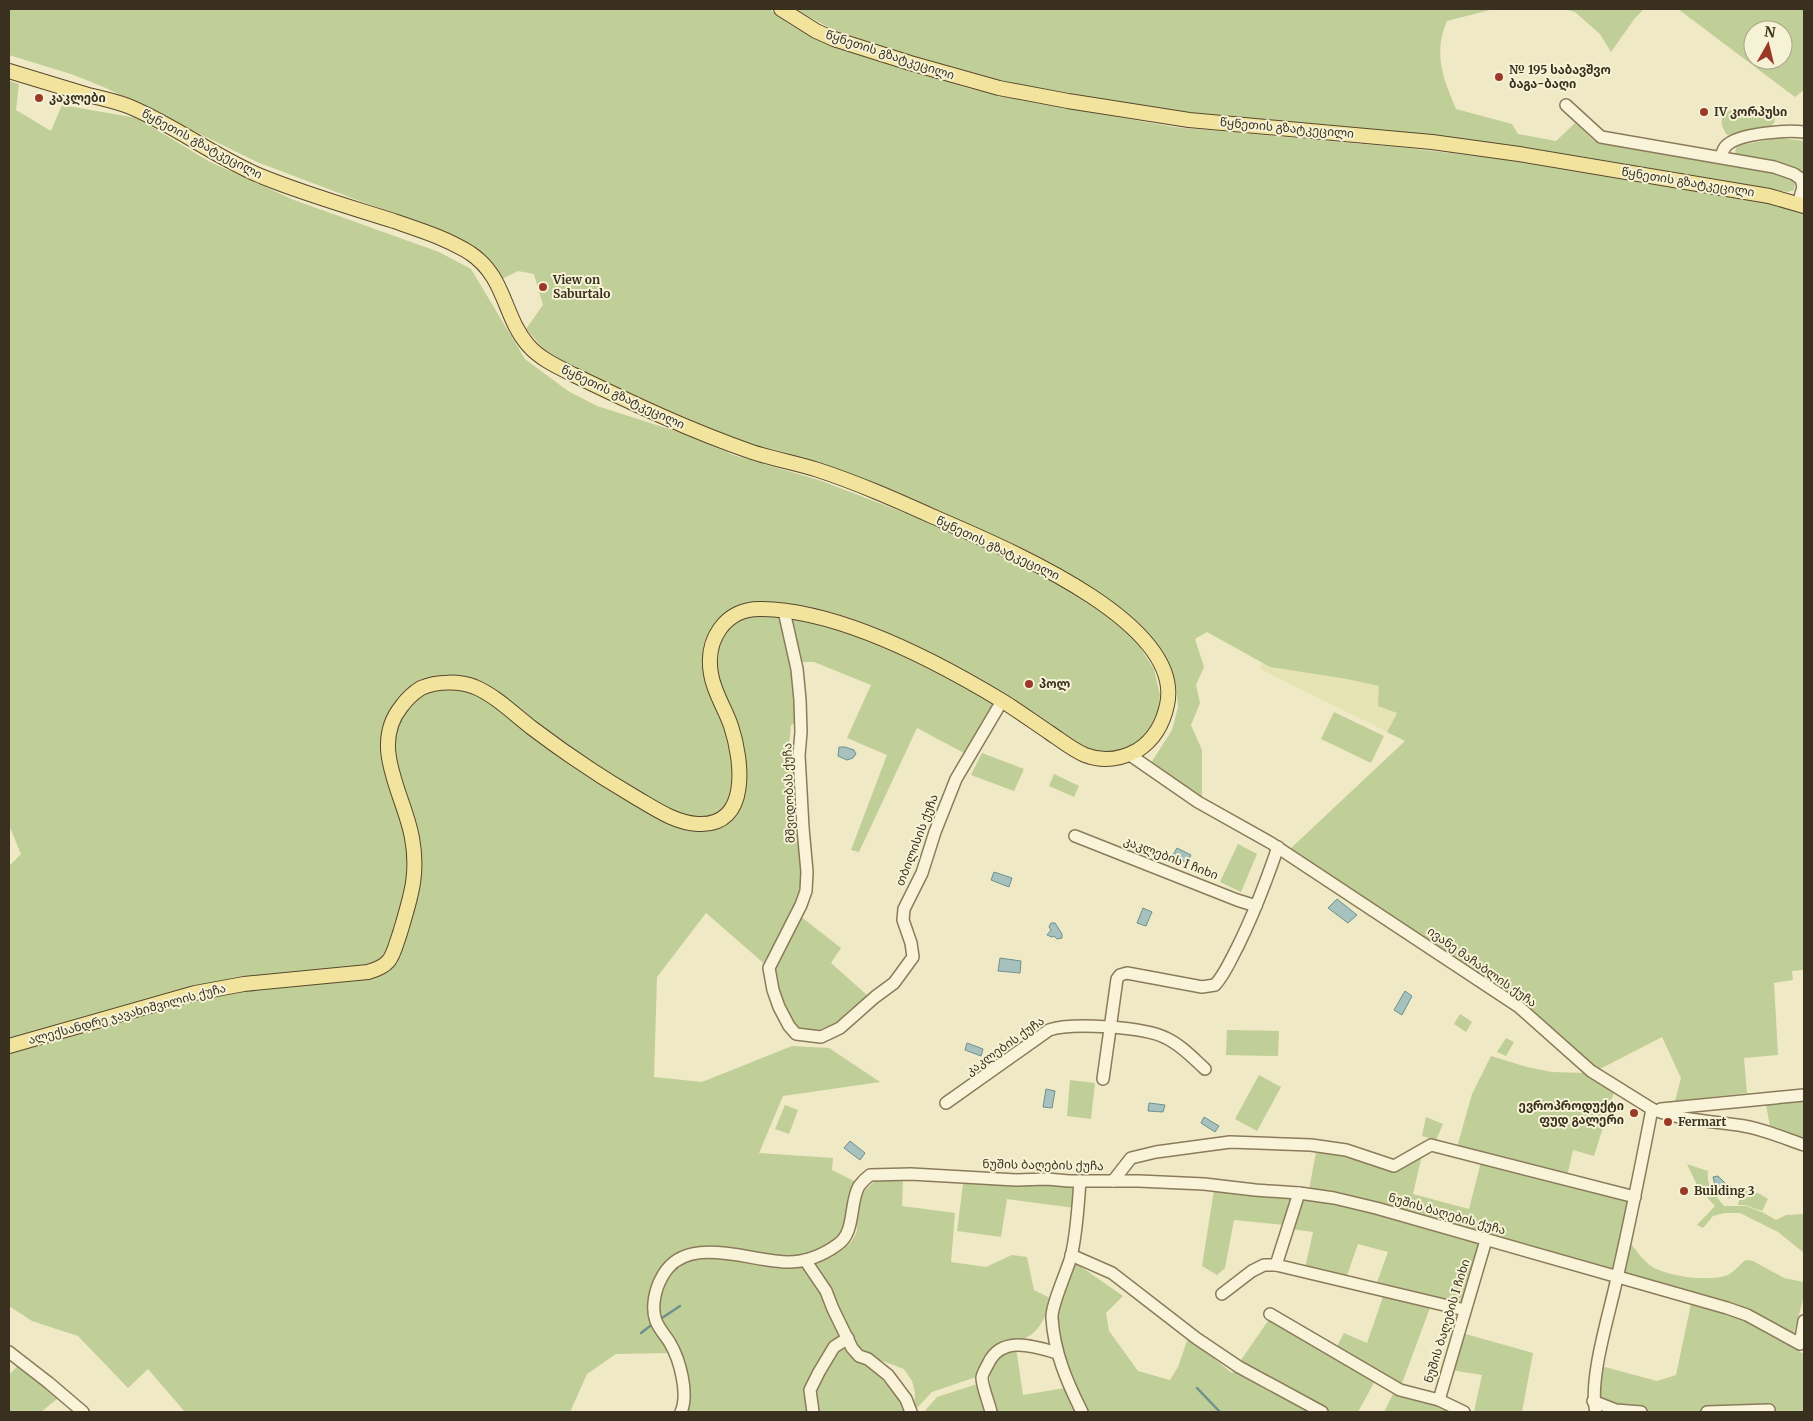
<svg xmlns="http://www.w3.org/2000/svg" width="1813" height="1421" font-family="Merriweather,'Noto Sans Georgian',serif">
<rect width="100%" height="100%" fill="#efe9c5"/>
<polygon fill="#e5e4b2" points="1262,663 1270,667 1347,679 1379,686 1397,713 1387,732 1260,669"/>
<g fill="#c0ce98" fill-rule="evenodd">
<polygon points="9,9 769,9 786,21 839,47 968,88 1020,100 1174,127 1407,148 1552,165 1756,197 1804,211 1804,970 1792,971 1793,980 1774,983 1778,1055 1744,1058 1747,1093 1675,1101 1681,1078 1662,1037 1598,1070 1503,992 1289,850 1405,741 1387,732 1397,713 1378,706 1379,686 1347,679 1270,667 1207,632 1195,639 1204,667 1196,685 1200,703 1191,725 1202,750 1202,801 1151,763 1172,730 1178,707 1176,685 1165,655 1148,634 1130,617 1076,581 772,454 729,437 582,373 545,350 526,329 543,305 534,274 518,271 502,279 493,267 410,220 257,162 106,88 74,75 9,55"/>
<path d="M794 9H1494L1447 21C1433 54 1443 78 1456 109L1512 124 1518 134 1556 141 1575 123 1594 141 1688 158 1733 164 1787 175 1795 182 1794 190 1788 192 1464 143 1156 111 1020 88 908 55 836 31Z"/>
<polygon points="1564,9 1644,9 1635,18 1611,52 1600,34 1575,12"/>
<path d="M1678 9H1804V90L1795 97ZM1753 30H1783V60H1753Z"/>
<polygon points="9,81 19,84 16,110 51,131 62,105 137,118 210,162 294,200 439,252 471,269 525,359 568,391 597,406 688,435 733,455 819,480 970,538 1047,574 1092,602 1134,638 1154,669 1160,695 1156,723 1141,744 1125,754 1091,752 1044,722 997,695 822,618 1002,701 964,753 917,728 859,852 851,850 887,755 847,738 871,685 814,662 792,662 797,722 791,725 789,746 796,753 802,888 793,911 779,935 767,966 706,913 657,977 654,1077 702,1082 792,1046 829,1048 880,1082 783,1096 759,1153 833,1158 832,1170 852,1180 859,1186 840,1244 805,1260 715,1252 673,1262 654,1308 672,1353 616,1354 587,1374 570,1412 551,1411 543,1412 185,1412 148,1369 128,1388 78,1336 32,1321 9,1306 9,1046 11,1045 9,1027 9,866 21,854 9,825"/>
<path d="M1736 108 1772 117 1775 119 1774 123 1771 126 1740 134 1727 135C1718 122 1720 114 1736 108Z"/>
<polygon points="1779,138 1804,141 1804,174 1776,164 1735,155 1736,146"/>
<polygon points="1334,712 1384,736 1371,763 1321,739"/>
<polygon points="982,753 1024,769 1014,791 971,775"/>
<polygon points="1054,774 1079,786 1074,797 1049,786"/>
<polygon points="1238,844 1257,854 1241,892 1220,882"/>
<polygon points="800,916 841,948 831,963 868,996 839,1023 812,1032 804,1032 796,1027 786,1014 774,973 777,961"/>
<polygon points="1460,1014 1472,1022 1466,1032 1454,1024"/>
<polygon points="1227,1030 1279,1031 1278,1056 1226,1055"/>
<polygon points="1506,1038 1514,1042 1506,1056 1497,1052"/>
<polygon points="1491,1056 1527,1067 1552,1072 1583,1073 1614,1092 1594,1156 1573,1150 1567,1176 1457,1147 1472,1094"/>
<polygon points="1259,1075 1281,1087 1257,1131 1235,1119"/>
<polygon points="1070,1080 1095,1083 1091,1119 1067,1116"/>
<polygon points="1804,1100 1804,1140 1770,1127 1766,1104"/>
<polygon points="785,1105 798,1110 789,1134 775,1129"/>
<polygon points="1426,1117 1443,1124 1436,1140 1422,1136"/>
<polygon points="1316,1152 1346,1153 1396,1171 1422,1155 1413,1194 1469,1209 1481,1162 1630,1201 1614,1273 1357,1198 1309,1190"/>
<path d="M1687 1164 1708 1171C1706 1187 1715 1195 1724 1206H1746L1764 1213 1776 1220 1786 1215 1804 1214V1253L1778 1232 1740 1213H1725L1713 1216 1703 1228 1697 1225 1715 1206 1698 1187Z"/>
<path d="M878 1179 903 1180 902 1206 955 1213 951 1262 986 1267 1012 1255 1027 1257 1034 1290 1052 1299C1046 1316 1039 1335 1020 1340 1008 1344 1001 1341 991 1350 983 1358 983 1369 976 1377L932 1392 916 1409 914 1405 915 1393 912 1381 904 1369 861 1353 814 1265C829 1258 850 1250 856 1233 858 1228 856 1223 856 1218 856 1201 864 1188 878 1179Z"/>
<polygon points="963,1184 1076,1186 1075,1208 1007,1199 1001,1237 957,1231"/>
<polygon points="1742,1188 1760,1194 1768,1199 1762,1211 1745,1205 1738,1205"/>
<polygon points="1214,1190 1295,1196 1284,1225 1234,1220 1225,1268 1217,1275 1202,1266"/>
<polygon points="1301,1196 1371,1209 1481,1244 1463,1305 1376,1285 1388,1252 1358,1244 1346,1278 1305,1268 1313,1232 1291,1229"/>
<path d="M1630 1243C1636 1250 1643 1261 1651 1266 1668 1277 1709 1282 1728 1275 1734 1272 1740 1264 1746 1260L1753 1261 1784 1278 1804 1282V1296L1794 1333 1792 1336 1623 1275Z"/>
<polygon points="706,1255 805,1266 824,1291 845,1336 832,1344 805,1388 808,1412 682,1412 687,1385 681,1352 660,1321 658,1296 674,1265"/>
<polygon points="1074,1262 1123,1296 1106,1313 1109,1331 1138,1371 1170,1380 1178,1367 1188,1338 1232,1373 1270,1318 1376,1379 1358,1412 1087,1412 1061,1352 1056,1314"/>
<polygon points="1384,1294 1431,1305 1401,1386 1336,1348 1344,1333 1367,1343"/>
<polygon points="1691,1304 1742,1320 1804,1354 1804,1412 1599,1412 1601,1366 1657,1381 1676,1375"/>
<polygon points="1462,1333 1533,1353 1522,1412 1474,1412 1482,1375 1451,1370"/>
<path d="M1016 1348 1023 1395 1065 1388 1078 1412H995C993 1393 983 1373 998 1357 1001 1353 1011 1351 1016 1348Z"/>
<polygon points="841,1349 847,1349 880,1377 897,1397 902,1406 908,1412 816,1412 814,1391 836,1352"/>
<polygon points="20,1363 68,1404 74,1412 57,1399 41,1412 9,1412 9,1375"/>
<polygon points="977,1384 988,1412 924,1412 937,1397"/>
<polygon points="1394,1392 1438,1404 1454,1412 1384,1412"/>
</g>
<g fill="#a7c2be" stroke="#6d918d">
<polygon points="839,747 845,747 854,750 856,754 853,758 847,760 838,756"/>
<polygon points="1177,848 1191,855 1187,863 1173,855"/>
<polygon points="994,872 1012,878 1009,887 991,880"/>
<polygon points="1337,899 1357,915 1348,923 1328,908"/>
<polygon points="1143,908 1152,912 1146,926 1137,923"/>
<polygon points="1051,923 1055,923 1062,934 1062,938 1057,939 1054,936 1052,937 1047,935 1051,930 1049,927"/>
<polygon points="1000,958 1021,961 1020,973 998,971"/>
<polygon points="1405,991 1412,996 1402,1015 1394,1010"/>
<polygon points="967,1043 983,1049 981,1056 965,1050"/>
<polygon points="1046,1089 1055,1091 1052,1108 1043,1107"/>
<polygon points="1149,1103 1165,1105 1163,1112 1148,1111"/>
<polygon points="1204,1117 1219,1126 1215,1132 1201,1123"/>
<polygon points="850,1141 865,1153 860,1160 844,1148"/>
<path d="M1718 1176 1727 1185 1733 1187 1735 1192 1734 1196 1729 1197C1719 1195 1715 1187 1713 1177Z"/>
</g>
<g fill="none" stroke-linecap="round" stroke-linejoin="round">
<g stroke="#6d918d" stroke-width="2.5">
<polyline points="659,1320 680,1306"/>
<polyline points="641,1333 654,1323"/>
<polyline points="1197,1388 1220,1412"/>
</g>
<defs>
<g id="minor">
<polyline points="1566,105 1601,137 1774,167 1794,174 1801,179 1803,187 1798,204"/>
<path d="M1721 157C1722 154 1723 149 1726 146 1738 133 1787 130 1804 132"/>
<polyline points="784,611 797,669 800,700 801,732 799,755 803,828 807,872 806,891 801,905 769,968 773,990 779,1007 789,1026 796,1034 821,1037 840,1028 875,997 894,983 913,957 911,943 903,920 904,909 922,873 935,832 956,779 1002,701"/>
<path d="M1130 755 1198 802 1271 843 1519 1007 1591 1071 1652 1109C1681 1121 1714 1121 1744 1126 1766 1130 1784 1138 1804 1145"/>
<polyline points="1075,836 1237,900 1256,906"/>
<path d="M1103 1079 1117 979 1120 975 1127 973 1202 987 1215 985C1225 974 1230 961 1237 948 1253 916 1266 882 1278 847"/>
<path d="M946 1103 1049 1030C1071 1022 1145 1027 1166 1038 1181 1045 1193 1058 1205 1069"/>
<polyline points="1661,1109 1804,1095"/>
<path d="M1080 1181C1078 1206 1077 1232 1071 1257 1067 1271 1051 1306 1052 1318 1054 1352 1067 1382 1082 1412"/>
<polyline points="1113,1181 1131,1158 1156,1152 1230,1142 1311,1145 1346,1150 1394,1166 1431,1145 1635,1197"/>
<polyline points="1071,1255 1112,1273 1196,1338 1239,1367 1322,1412"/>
<polyline points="805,1260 826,1291 833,1309 852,1348 859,1356 868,1359 888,1375 906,1399 911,1412"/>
<polyline points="1276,1265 1299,1193"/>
<polyline points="1222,1294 1252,1271 1264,1265 1276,1265 1465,1310"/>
<polyline points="1270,1314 1400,1390 1439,1400 1486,1240"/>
<polyline points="9,1352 49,1383 83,1412"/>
<polyline points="1439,1400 1464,1412"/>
<polyline points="1593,1401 1616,1410 1641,1412"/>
<path d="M681 1412C689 1394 680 1360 670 1343 666 1336 659 1329 656 1321 651 1308 655 1289 662 1277 685 1232 750 1262 788 1262 805 1262 823 1255 837 1245 856 1233 849 1203 859 1186 862 1182 866 1178 870 1175L911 1174 1016 1180 1047 1179 1069 1181H1139L1204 1184 1255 1190 1299 1193 1334 1198 1376 1208 1727 1308 1747 1315 1800 1344 1804 1321"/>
<polyline points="813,1412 810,1390 819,1372 834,1347 848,1338"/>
<path d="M991 1412C989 1403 982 1386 982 1378 982 1374 986 1368 988 1364 1001 1335 1034 1346 1057 1353"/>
<path d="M1596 1412C1588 1380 1610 1312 1617 1278 1630 1222 1641 1166 1652 1109"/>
<polyline points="1707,1412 1769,1410"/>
</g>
<g id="major">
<polyline points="781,9 816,31 834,39 910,63 999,88 1068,101 1189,120 1432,142 1519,154 1769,196 1804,206"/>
<path d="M9 71C35 79 62 87 88 95 101 98 115 101 128 106 175 125 216 158 263 177 305 194 350 207 394 221 420 230 446 238 470 253 506 277 503 316 528 345 540 359 558 367 574 375 632 403 691 431 752 452 773 459 796 463 818 470 858 483 896 500 934 517 995 544 1186 620 1167 705 1163 724 1155 739 1138 750 1122 759 1103 762 1085 755 1073 750 1062 741 1050 733 1035 723 1020 712 1004 702 938 662 839 610 761 609 725 608 705 640 711 674 714 693 725 708 731 726 742 759 751 827 698 824 675 823 654 808 635 797 599 776 565 753 532 728 514 714 496 696 475 687 460 681 437 681 421 688 413 693 406 700 401 707 369 747 405 796 412 838 419 875 410 899 400 933 392 956 393 965 368 972L244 984 195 993 9 1046"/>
</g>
</defs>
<use href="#minor" stroke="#8a7b5a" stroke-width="14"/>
<use href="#major" stroke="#58482f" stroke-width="16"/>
<use href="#minor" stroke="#f9f4d9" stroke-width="11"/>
<use href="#major" stroke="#f2e49d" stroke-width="14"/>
</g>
<g fill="#9b3929" stroke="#f6f2d5" stroke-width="2">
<circle cx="1499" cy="77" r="5"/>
<circle cx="39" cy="98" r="5"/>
<circle cx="1704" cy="112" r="5"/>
<circle cx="543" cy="287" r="5"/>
<circle cx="1029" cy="684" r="5"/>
<circle cx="1634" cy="1113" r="5"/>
<circle cx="1668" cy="1122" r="5"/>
<circle cx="1684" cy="1191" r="5"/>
</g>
<g text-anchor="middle" stroke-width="4" stroke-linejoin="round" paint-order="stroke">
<g font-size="12" fill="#3a301f" stroke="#f6f2d5">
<text transform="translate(890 55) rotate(18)" y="4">წყნეთის გზატკეცილი</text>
<text transform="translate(1287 128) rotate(5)" y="4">წყნეთის გზატკეცილი</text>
<text transform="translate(202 144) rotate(28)" y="4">წყნეთის გზატკეცილი</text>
<text transform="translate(1688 182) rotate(9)" y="4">წყნეთის გზატკეცილი</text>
<text transform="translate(623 397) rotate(25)" y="4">წყნეთის გზატკეცილი</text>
<text transform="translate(998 548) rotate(25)" y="4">წყნეთის გზატკეცილი</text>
<text transform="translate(789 793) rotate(-92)" y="4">მშვიდობას ქუჩა</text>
<text transform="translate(917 840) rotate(-69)" y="4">თბილისის ქუჩა</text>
<text transform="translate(1171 858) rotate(21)" y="4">კაკლების I ჩიხი</text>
<text transform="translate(1482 967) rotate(35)" y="4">ივანე მაჩაბლის ქუჩა</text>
<text transform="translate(127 1014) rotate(-15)" y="4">ალექსანდრე ჯავახიშვილის ქუჩა</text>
<text transform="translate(1005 1046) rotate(-35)" y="4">კაკლების ქუჩა</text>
<text transform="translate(1043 1165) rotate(1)" y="4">ნუშის ბაღების ქუჩა</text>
<text transform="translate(1447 1214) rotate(16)" y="4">ნუშის ბაღების ქუჩა</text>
<text transform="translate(1447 1321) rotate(-73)" y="4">ნუშის ბაღების I ჩიხი</text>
</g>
<g font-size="12" font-weight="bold" fill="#3a301f" stroke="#f6f2d5" text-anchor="start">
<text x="1509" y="74">№ 195 საბავშვო<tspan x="1509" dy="14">ბაგა-ბაღი</tspan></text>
<text x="49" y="102">კაკლები</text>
<text x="1714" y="116">IV კორპუსი</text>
<text x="553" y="284">View on<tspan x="553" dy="14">Saburtalo</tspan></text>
<text x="1039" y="688">პოლ</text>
<text x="1624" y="1110" text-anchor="end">ევროპროდუქტი<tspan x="1624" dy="14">ფუდ გალერი</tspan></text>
<text x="1678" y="1126">Fermart</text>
<text x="1694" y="1195">Building 3</text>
</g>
</g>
<rect width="1813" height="1421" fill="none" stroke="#3a301f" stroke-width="20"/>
<g transform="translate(1768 45) rotate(8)"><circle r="24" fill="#f6f2d5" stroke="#aba48c"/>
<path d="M0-4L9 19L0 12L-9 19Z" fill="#9b3929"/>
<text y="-8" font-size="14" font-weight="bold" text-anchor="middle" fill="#3a301f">N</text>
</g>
</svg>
